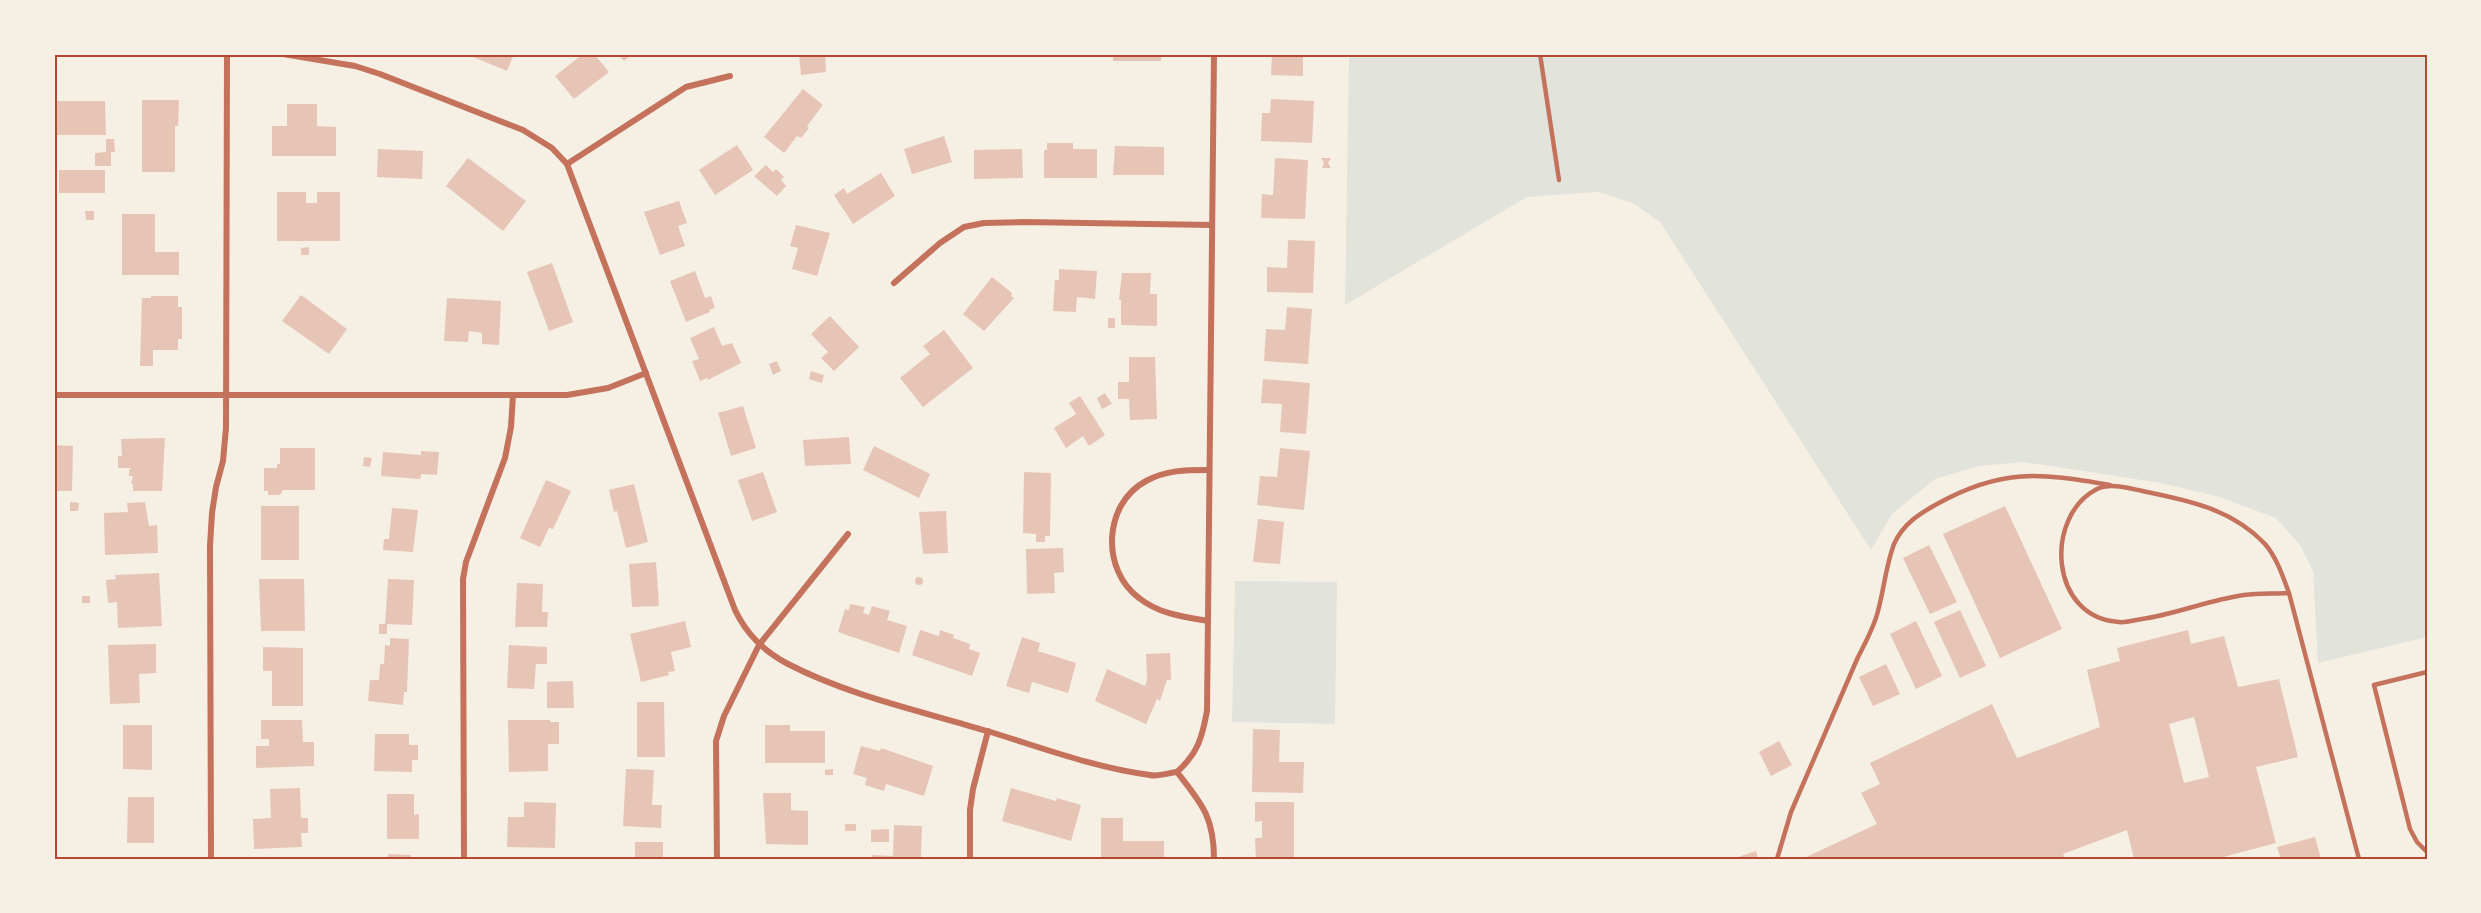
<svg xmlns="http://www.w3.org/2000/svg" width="2481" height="913" font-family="Raleway,sans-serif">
<rect width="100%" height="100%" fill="#f6efe4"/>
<g fill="#e2e4dc">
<polygon points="1349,54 2427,54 2427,637 2318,663 2313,571 2300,545 2276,518 2216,496 2161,483 2023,462 1979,466 1935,479 1892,514 1871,550 1660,222 1633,203 1598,192 1527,197 1345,305"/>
<polygon points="1235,581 1337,582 1335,724 1232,722"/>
</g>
<g fill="#e6c5b7" fill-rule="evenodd">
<polygon points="466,54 514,54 507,71"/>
<polygon points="583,54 594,54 609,72 574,99 555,76"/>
<polygon points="618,54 632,54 624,61"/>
<polygon points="799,54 825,54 826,72 801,75"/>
<rect x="1113" y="54" width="48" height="7"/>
<polygon points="1272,54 1303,54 1303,76 1271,75"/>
<polygon points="803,89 823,105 807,126 809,128 801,138 797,136 784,153 764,137"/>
<polygon points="1271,99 1314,101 1312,143 1261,141 1262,113 1270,113"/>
<polygon points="142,100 179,100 178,126 175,126 175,172 142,172"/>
<polygon points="54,101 105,101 106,135 54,135"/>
<polygon points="287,104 317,104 317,126 336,127 336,156 272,156 272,126 287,126"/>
<polygon points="944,136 952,162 912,174 904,149"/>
<polygon points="106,139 114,139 115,152 111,152 111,166 95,166 95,153 106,152"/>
<polygon points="1047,143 1073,143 1073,149 1097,149 1097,178 1044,178 1044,150 1047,150"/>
<polygon points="737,145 753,170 715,195 699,170"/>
<polygon points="1115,146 1164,147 1164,175 1113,175"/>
<polygon points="378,149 423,151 422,179 377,177"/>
<polygon points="1022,149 1023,178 974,179 974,150"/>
<polygon points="468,158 526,201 503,231 446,186"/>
<polygon points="1275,158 1308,160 1305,219 1261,218 1262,194 1273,195"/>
<polygon points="1321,158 1331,158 1328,163 1331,168 1322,168 1324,163"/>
<polygon points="766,165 773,172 776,169 784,177 781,180 786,186 777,196 754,176"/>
<rect x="59" y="170" width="46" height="23"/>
<polygon points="881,173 895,196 853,224 834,195 844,188 847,194"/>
<polygon points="277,192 306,192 306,203 317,203 317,192 340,192 340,241 277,241"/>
<polygon points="679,201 687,223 678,226 685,246 660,255 644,212"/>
<polygon points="85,211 94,211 94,220 86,220"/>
<polygon points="122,214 155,214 155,252 179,252 179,275 122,275"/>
<polygon points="796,225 830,233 817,276 792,269 798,248 790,246"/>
<polygon points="1288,240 1315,241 1313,293 1267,292 1267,267 1287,268"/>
<polygon points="309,247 309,255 301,255 301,248"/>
<polygon points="552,263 573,322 549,331 527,272"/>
<polygon points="1059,269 1097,271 1095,299 1077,297 1076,312 1053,311 1055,280 1059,280"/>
<polygon points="695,271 705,298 711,296 715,308 709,310 710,312 686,322 670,281"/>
<polygon points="1122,273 1151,273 1150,294 1157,294 1157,326 1121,325 1121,300 1119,300"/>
<polygon points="992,277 1012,293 1011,296 1014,298 984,331 963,314"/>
<polygon points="301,295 347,329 329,354 282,321"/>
<polygon points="151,296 178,296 178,307 182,307 182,339 178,339 178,350 153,350 153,366 140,366 142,298 151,298"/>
<polygon points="447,298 501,301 499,345 482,344 482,333 469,331 468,342 444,341"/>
<polygon points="1287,307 1312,309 1308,364 1264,361 1266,329 1285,330"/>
<polygon points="830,316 859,347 834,371 821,358 828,352 811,334"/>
<rect x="1108" y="318" width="7" height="10"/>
<polygon points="714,327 722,346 732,343 741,363 708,380 707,378 700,381 692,361 699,359 690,338"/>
<polygon points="944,330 973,368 923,407 900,378 930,354 923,346"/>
<polygon points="1129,357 1155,357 1157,419 1130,420 1129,399 1118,399 1118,382 1129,382"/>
<polygon points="777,361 781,371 773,375 769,364"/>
<polygon points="811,371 824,375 822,383 809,379"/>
<polygon points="1263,379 1310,383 1306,434 1280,432 1282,404 1261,403"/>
<polygon points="1105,393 1112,404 1102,409 1097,398"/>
<polygon points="1080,396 1105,435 1089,446 1083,436 1066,448 1054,428 1076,414 1069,403"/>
<polygon points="743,406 756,448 731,456 718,413"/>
<polygon points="849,437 851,464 805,466 803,440"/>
<polygon points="165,438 162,491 133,491 133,484 131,484 133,476 129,476 129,470 132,468 118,468 118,456 122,456 121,439"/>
<polygon points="54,445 73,446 72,491 54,491"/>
<polygon points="874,446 930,474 919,498 863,470"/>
<polygon points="280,448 315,448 315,490 283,490 280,495 268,495 268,491 264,491 264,468 277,468 277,464 280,464"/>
<polygon points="1280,448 1310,451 1304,510 1257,505 1260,476 1277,477"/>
<polygon points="421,451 439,452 437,475 421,474 420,479 381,476 383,452 421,455"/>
<polygon points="364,457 372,458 370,467 363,466"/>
<polygon points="763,472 777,512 752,521 738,480"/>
<polygon points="1024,472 1051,473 1050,536 1045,536 1045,542 1036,542 1036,534 1023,533"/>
<polygon points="546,480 571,491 553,529 549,528 540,547 520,538"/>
<polygon points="634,484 648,542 626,548 617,511 614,512 609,490"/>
<polygon points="70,502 79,503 78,511 70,511"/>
<polygon points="145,502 149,526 157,525 158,553 105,555 104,513 128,512 127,503"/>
<rect x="261" y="506" width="38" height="54"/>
<polygon points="2005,506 2062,629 2000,658 1943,534"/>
<polygon points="392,508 418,510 413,552 383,550 384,539 389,539"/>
<polygon points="946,511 948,553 923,554 919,512"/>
<polygon points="1258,519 1284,522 1280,564 1253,562"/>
<polygon points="1929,545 1957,602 1930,614 1903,558"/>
<polygon points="1063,548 1064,572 1054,573 1055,593 1027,594 1026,549"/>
<polygon points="656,562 659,606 632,607 629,564"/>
<polygon points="159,573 162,626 118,628 117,602 108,603 106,580 116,579 115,575"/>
<circle cx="919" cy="581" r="4"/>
<polygon points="259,579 304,579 305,631 261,631"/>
<polygon points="388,579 414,580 412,625 385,624"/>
<polygon points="517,583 543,584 542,612 548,612 547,627 515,627"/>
<rect x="82" y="596" width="8" height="7"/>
<polygon points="850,604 865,607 863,613 869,615 872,606 890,611 887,620 907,626 899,653 838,632 845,609 849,610"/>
<polygon points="1960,610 1986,666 1960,678 1934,622"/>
<polygon points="685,621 691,647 671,652 675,671 668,672 669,675 641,682 630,634"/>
<polygon points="1916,621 1942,676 1916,689 1890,634"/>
<rect x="379" y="624" width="8" height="10"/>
<polygon points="920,630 939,636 940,630 954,635 953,638 970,644 969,649 980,653 972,676 912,655"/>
<path d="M2188 630 2191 644 2224 636 2238 687 2279 679 2298 757 2256 767 2276 843 2216 859H2134L2127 830 2063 854 2066 859H1802L1877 824 1861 793 1880 784 1870 763 1992 704 2017 758 2100 727 2087 670 2120 661 2117 648ZM2194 717 2209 777 2184 783 2169 724Z"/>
<polygon points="1022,637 1040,643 1038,651 1076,663 1068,693 1032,682 1029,693 1006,686"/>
<polygon points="390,638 409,639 407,692 404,692 403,705 368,701 370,680 379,680 380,664 384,664 385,645 390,646"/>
<polygon points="156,644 156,673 139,674 140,703 110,704 108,645"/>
<polygon points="509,645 547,647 547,664 536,664 534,689 507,688"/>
<polygon points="263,647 303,648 303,706 272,706 272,671 263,671"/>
<polygon points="1170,653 1171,680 1167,680 1160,701 1157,699 1146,724 1095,701 1107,669 1145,686 1147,680 1146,654"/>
<polygon points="1886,664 1900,694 1873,706 1859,677"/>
<polygon points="573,681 574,708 547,708 547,682"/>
<polygon points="637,702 664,702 665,757 637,757"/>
<polygon points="261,720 302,720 303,742 314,742 314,766 256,768 256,746 269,746 269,739 261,739"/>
<polygon points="508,720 550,720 550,722 559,722 559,744 548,744 548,771 509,772"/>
<polygon points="123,725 152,725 152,770 123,769"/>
<polygon points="765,725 790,725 790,731 825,731 825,763 765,763"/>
<polygon points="1253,729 1280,730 1279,762 1304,762 1303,793 1252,792"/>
<polygon points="375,734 409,734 409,745 418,745 418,760 412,760 412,772 374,771"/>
<polygon points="1779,741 1792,765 1771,776 1759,752"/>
<polygon points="861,746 880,751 881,748 933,766 924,796 886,784 884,791 865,785 867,778 853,774"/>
<polygon points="626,769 654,770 652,805 662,805 661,828 623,826"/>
<polygon points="833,769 833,775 825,775 825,770"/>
<polygon points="300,788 301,818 308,818 308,833 301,833 302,847 254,849 253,819 271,818 270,789"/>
<polygon points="1011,788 1056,801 1057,798 1081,805 1071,841 1002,821"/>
<polygon points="763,793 791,793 791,810 808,811 808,845 766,844"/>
<polygon points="387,794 414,794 414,815 419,814 419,839 387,839"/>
<polygon points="128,797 154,797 154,843 127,843"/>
<polygon points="524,802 556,803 555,848 507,847 508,817 524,817"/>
<polygon points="1255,802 1294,802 1294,859 1256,859 1255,838 1262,838 1262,821 1255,822"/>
<polygon points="1101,818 1123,818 1123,841 1164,841 1164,859 1101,859"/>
<rect x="845" y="824" width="11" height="7"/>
<polygon points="894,825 922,826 921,857 925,857 925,859 871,859 872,855 893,856"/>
<polygon points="889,829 889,842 871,842 871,830"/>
<polygon points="2315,837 2321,859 2281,859 2277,847"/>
<rect x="635" y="842" width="28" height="17"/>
<polygon points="1756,851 1758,859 1732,859"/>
<polygon points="388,854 411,855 411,859 388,859"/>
</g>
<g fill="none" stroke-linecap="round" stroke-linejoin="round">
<g stroke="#c5725c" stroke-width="4.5">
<polyline points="1540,54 1559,180"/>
<path d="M2289 593C2274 594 2259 593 2244 595 2209 600 2176 614 2142 619 2135 620 2126 623 2119 622 2049 618 2044 516 2097 489 2111 482 2132 489 2147 492 2191 501 2233 510 2265 544 2277 558 2283 577 2289 593L2359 859"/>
<polyline points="2427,672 2374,685 2410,829 2417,842 2427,852"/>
<path d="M1777 859 1791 812 1858 657C1866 642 1874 627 1878 611 1884 589 1886 565 1894 544 1903 524 1919 514 1937 504 2002 468 2039 473 2110 485"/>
</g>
<g stroke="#c5725c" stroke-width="6">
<path d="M283 54 355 66 380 74 523 130 552 148 567 164 735 610C747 635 764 651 788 664 850 696 921 711 987 731 1040 747 1095 768 1150 775 1158 777 1168 773 1177 772"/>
<polyline points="567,164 686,87 730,76"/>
<polyline points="894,283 940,243 964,227 984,223 1023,222 1212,225"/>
<polyline points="54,395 567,395 608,388 646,373"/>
<path d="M1208 621C1184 617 1159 614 1139 598 1101 570 1103 504 1146 481 1166 470 1186 470 1208 470"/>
<path d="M1177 772C1198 753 1202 738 1207 711L1214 54"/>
<path d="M1177 772C1202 804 1214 817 1214 859"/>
<polyline points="211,859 210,546 212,513 216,487 223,461 226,428 227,54"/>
<polyline points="464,859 463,579 466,562 505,458 511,427 513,395"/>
<polyline points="717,859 716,741 724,716 759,645 848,534"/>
<polyline points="970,859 970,810 973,789 988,731"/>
</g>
</g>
<rect width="2481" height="913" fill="none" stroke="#f6efe4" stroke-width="111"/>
<rect x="56" y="56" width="2370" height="802" fill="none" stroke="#b5482f" stroke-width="2"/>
</svg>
